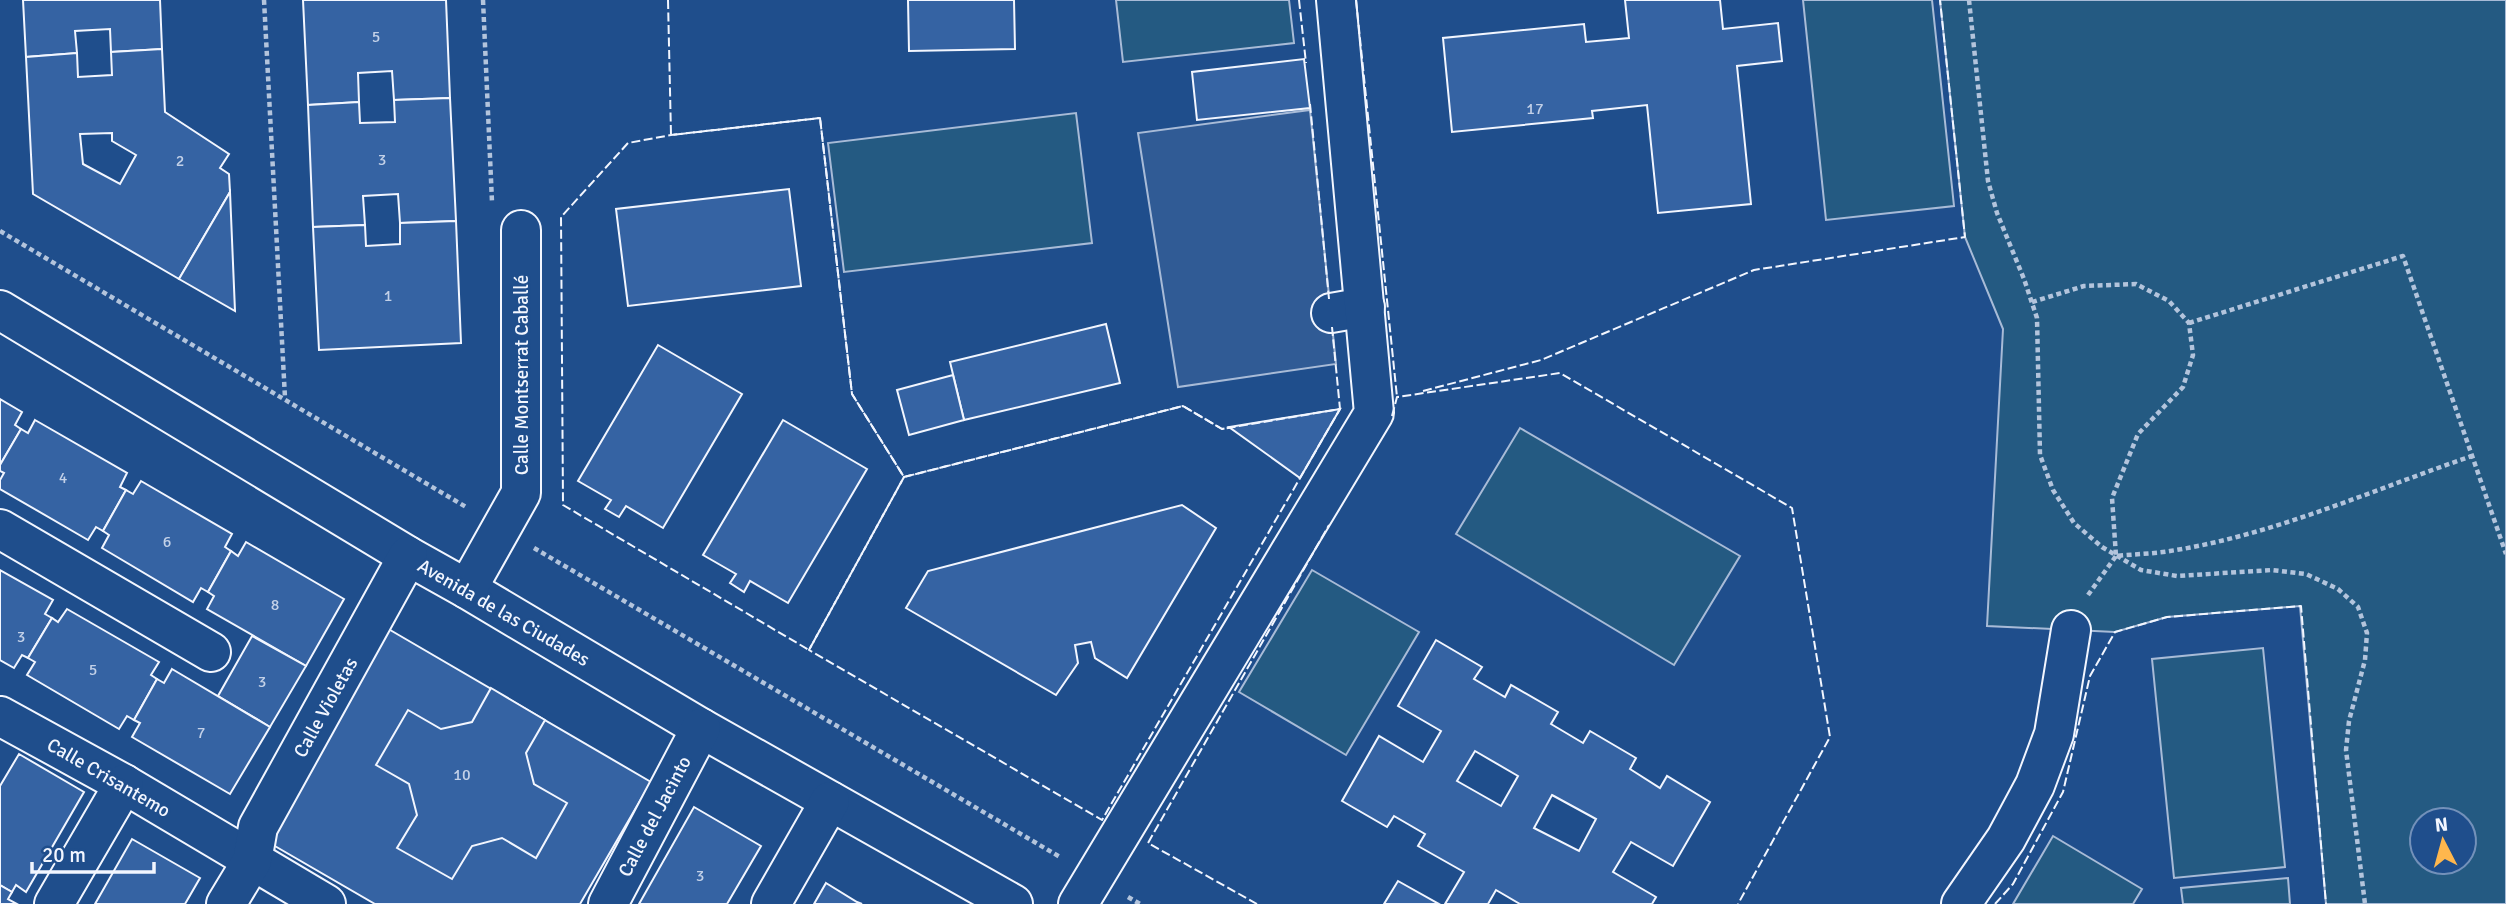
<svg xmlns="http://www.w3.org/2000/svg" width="2506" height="904" font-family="Signika,sans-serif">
<rect width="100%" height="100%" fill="#1f4e8c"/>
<g fill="#245a82" stroke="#a8bbd7" stroke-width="2" fill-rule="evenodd">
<polygon points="1116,0 1289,0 1294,43 1123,62"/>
<polygon points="1803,0 1932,0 1954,206 1826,220"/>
<path d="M1940 0H2506V904H2326L2300 606 2167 617 2115 632 1987 626 2003 329 1965 237ZM2422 820H2464V862H2422Z"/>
<polygon points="1076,113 1092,243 844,272 828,143"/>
<polygon points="1520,428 1740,556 1674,665 1456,534"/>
<polygon points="1312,570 1419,632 1346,755 1239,692"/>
<polygon points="2263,648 2285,867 2174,878 2152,659"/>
<polygon points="2053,836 2142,889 2133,904 2013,904"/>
<polygon points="2288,878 2290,904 2183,904 2181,888"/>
</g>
<polygon fill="#305b95" stroke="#a8bbd7" stroke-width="2" points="1310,110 1336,364 1178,387 1138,133"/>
<g fill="#3563a3" stroke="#f2f6ff" stroke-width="2" fill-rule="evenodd">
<polygon points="23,0 160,0 162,49 111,52 110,29 75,31 77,53 26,57"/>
<polygon points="303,0 446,0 450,98 394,100 392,71 358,73 359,102 308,105"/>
<polygon points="908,0 1014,0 1015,49 909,51"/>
<polygon points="1625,0 1720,0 1723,29 1778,23 1782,61 1737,66 1751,204 1658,213 1647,105 1592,111 1593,118 1452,132 1443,38 1584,24 1586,42 1629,38"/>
<path d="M162 49 165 112 229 154 220 168 229 174 230 192 179 279 33 194 26 57 77 53 78 77 112 75 111 52ZM112 133V141L136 155 120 184 83 164 80 134Z"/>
<polygon points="1304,59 1310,108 1197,120 1192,72"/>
<polygon points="450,98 456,221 400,223 398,194 363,196 365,225 313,227 308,105 359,102 360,123 395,122 394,100"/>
<polygon points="789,189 801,286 628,306 616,209"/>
<polygon points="230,192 235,311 179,279"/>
<polygon points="456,221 461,343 319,350 313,227 365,225 366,246 400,244 400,223"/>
<polygon points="1106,324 1120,383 964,420 950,362"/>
<polygon points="658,345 742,394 663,528 626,506 619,517 605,509 611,500 578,481"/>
<polygon points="953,375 964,420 909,435 897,390"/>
<polygon points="0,399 22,412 15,425 21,429 0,465"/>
<polygon points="1340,409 1300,478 1229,427"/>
<polygon points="35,420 127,473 120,487 126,490 103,531 96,527 88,540 0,489 0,480 4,473 0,471 0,465 21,429 28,433"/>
<polygon points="783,420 867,469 788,603 750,581 744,592 730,583 736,574 703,555"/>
<polygon points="141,481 232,534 225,547 231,551 208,592 201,588 193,602 102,548 109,535 103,531 126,490 133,494"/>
<polygon points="1182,505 1216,528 1127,678 1095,658 1091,642 1075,645 1078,663 1056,695 906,608 928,571"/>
<polygon points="246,542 344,599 306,666 207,609 214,596 208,592 231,551 238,556"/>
<polygon points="0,570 53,600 45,614 52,618 28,658 22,655 14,668 0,660"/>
<polygon points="67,609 159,662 151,675 157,679 134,720 127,716 119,729 27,675 35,662 28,658 52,618 58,622"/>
<polygon points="385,627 651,782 580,904 375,904 261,838"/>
<polygon points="252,636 306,666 270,727 218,696"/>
<path d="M1436 640 1482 667 1474 679 1505 697 1511 685 1558 712 1551 724 1583 743 1590 731 1636 758 1630 769 1660 788 1667 776 1710 802 1673 866 1631 842 1613 872 1656 897 1652 904H1520L1496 890 1488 904H1445L1464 872 1418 846 1425 834 1394 816 1387 827 1342 801 1379 736 1423 762 1441 731 1398 706ZM1475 751 1518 776 1501 806 1457 781ZM1552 795 1596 819 1579 851 1534 828Z"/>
<polygon points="172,669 270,727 230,794 132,737 140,723 134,720 157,679 164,683"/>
<polygon points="491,688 545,720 526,753 534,784 567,803 536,858 502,838 472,846 452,879 397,848 417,815 409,784 376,765 408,710 441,729 472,722"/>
<polygon points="19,754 84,792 26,892 16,885 12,892 0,885 0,786"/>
<polygon points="694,807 761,846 727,904 639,904"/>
<polygon points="132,839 200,878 185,904 95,904"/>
<polygon points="1398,881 1439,904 1384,904"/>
<polygon points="826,883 857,902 862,904 814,904"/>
<polygon points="0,885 12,892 8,899 17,904 0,904"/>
</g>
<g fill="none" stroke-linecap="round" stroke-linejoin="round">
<defs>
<g id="minor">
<polyline points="0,310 408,556 467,589 701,728 1013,904"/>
<polyline points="1331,313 1365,307"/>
<polyline points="0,529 211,652"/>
<polyline points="467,589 521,493 521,230"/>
<polyline points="0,716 124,784 326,904"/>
<polyline points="54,904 124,784"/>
<polyline points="226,904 252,861 258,827 408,556"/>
<polyline points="608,904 701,728"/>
<polyline points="771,904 830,801"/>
<polyline points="1078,904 1374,413 1336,0"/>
<polyline points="1961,904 2006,839 2035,785 2054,734 2071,630"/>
</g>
</defs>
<use href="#minor" stroke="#f2f6ff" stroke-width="42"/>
<g stroke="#b3c4dc" stroke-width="4.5" stroke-dasharray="5 3.5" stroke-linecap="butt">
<polyline points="264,0 285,398"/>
<polyline points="483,0 492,202"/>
<polyline points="1969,0 1988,181 1997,213 2024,279 2037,318 2040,455 2053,490 2074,523 2102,547 2141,570 2177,576 2272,570 2306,574 2338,589 2358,607 2367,633 2365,660 2349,721 2346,750 2365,904"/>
<polyline points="0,231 466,507"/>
<path d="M2032 302 2084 286 2136 284 2169 301 2189 323 2193 355 2183 387 2138 434 2112 498 2116 556C2134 554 2152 554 2170 551 2274 535 2372 490 2472 456"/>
<polyline points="2189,323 2403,256 2506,554"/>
<polyline points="534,548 1060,857"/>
<polyline points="2088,595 2116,556"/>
<polyline points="1128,897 1140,904"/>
</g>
<use href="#minor" stroke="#1f4e8c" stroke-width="38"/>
<g stroke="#f2f6ff" stroke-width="2" stroke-dasharray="9 3.5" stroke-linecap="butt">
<polyline points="668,0 671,135 820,118 852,394 904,477 1183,406 1222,429 1231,427"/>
<polyline points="1299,0 1306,63"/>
<polyline points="1356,0 1397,397 1399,397"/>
<polyline points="1310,104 1329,299"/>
<polygon points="820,118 852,394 904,477 809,650 563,505 561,217 628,143 671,135"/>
<polyline points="1332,327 1340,409 1338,409"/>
<polyline points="1423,391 1541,360 1754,270 1965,237 1940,0"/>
<polygon points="1183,406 1222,429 1340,409 1102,820 809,650 904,477"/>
<polyline points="1392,416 1397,397 1560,373 1792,508 1830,737 1738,904"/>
<polyline points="1257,904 1148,843 1329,525"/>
<polyline points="1995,904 2013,884 2063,792 2090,676 2115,632 2167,617 2301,606 2326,904"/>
</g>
</g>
<g text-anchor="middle" stroke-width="5" stroke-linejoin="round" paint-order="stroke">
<g font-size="16" fill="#c3d1e8">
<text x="376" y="42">5</text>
<text x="1535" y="114">17</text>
<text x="382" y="165">3</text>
<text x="180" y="166">2</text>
<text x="388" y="301">1</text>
<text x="63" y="483">4</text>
<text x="167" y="547">6</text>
<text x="275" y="610">8</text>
<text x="21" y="642">3</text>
<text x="93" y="675">5</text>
<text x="262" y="687">3</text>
<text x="201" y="738">7</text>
<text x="462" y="780">10</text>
<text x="700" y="881">3</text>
</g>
<g font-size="19" fill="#f2f6ff" stroke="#1f4e8c">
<text transform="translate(521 375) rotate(-90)" y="7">Calle Montserrat Caballé</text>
<text transform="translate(504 612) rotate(30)" y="7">Avenida de las Ciudades</text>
<text transform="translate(325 707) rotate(-61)" y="7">Calle Violetas</text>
<text transform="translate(109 777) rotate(30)" y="7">Calle Crisantemo</text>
<text transform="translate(654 816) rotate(-62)" y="7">Calle del Jacinto</text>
</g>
</g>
<g transform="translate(2443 841) rotate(354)"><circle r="33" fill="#1f4e8c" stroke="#7391ba" stroke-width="2"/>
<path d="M0-5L12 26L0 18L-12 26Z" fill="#ffb74d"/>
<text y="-10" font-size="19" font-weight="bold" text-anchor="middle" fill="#f2f6ff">N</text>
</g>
<path d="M32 862v10h122v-10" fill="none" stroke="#f2f6ff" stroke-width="3.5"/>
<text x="42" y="862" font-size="21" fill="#f2f6ff" stroke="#1f4e8c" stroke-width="5" paint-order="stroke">20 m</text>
</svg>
